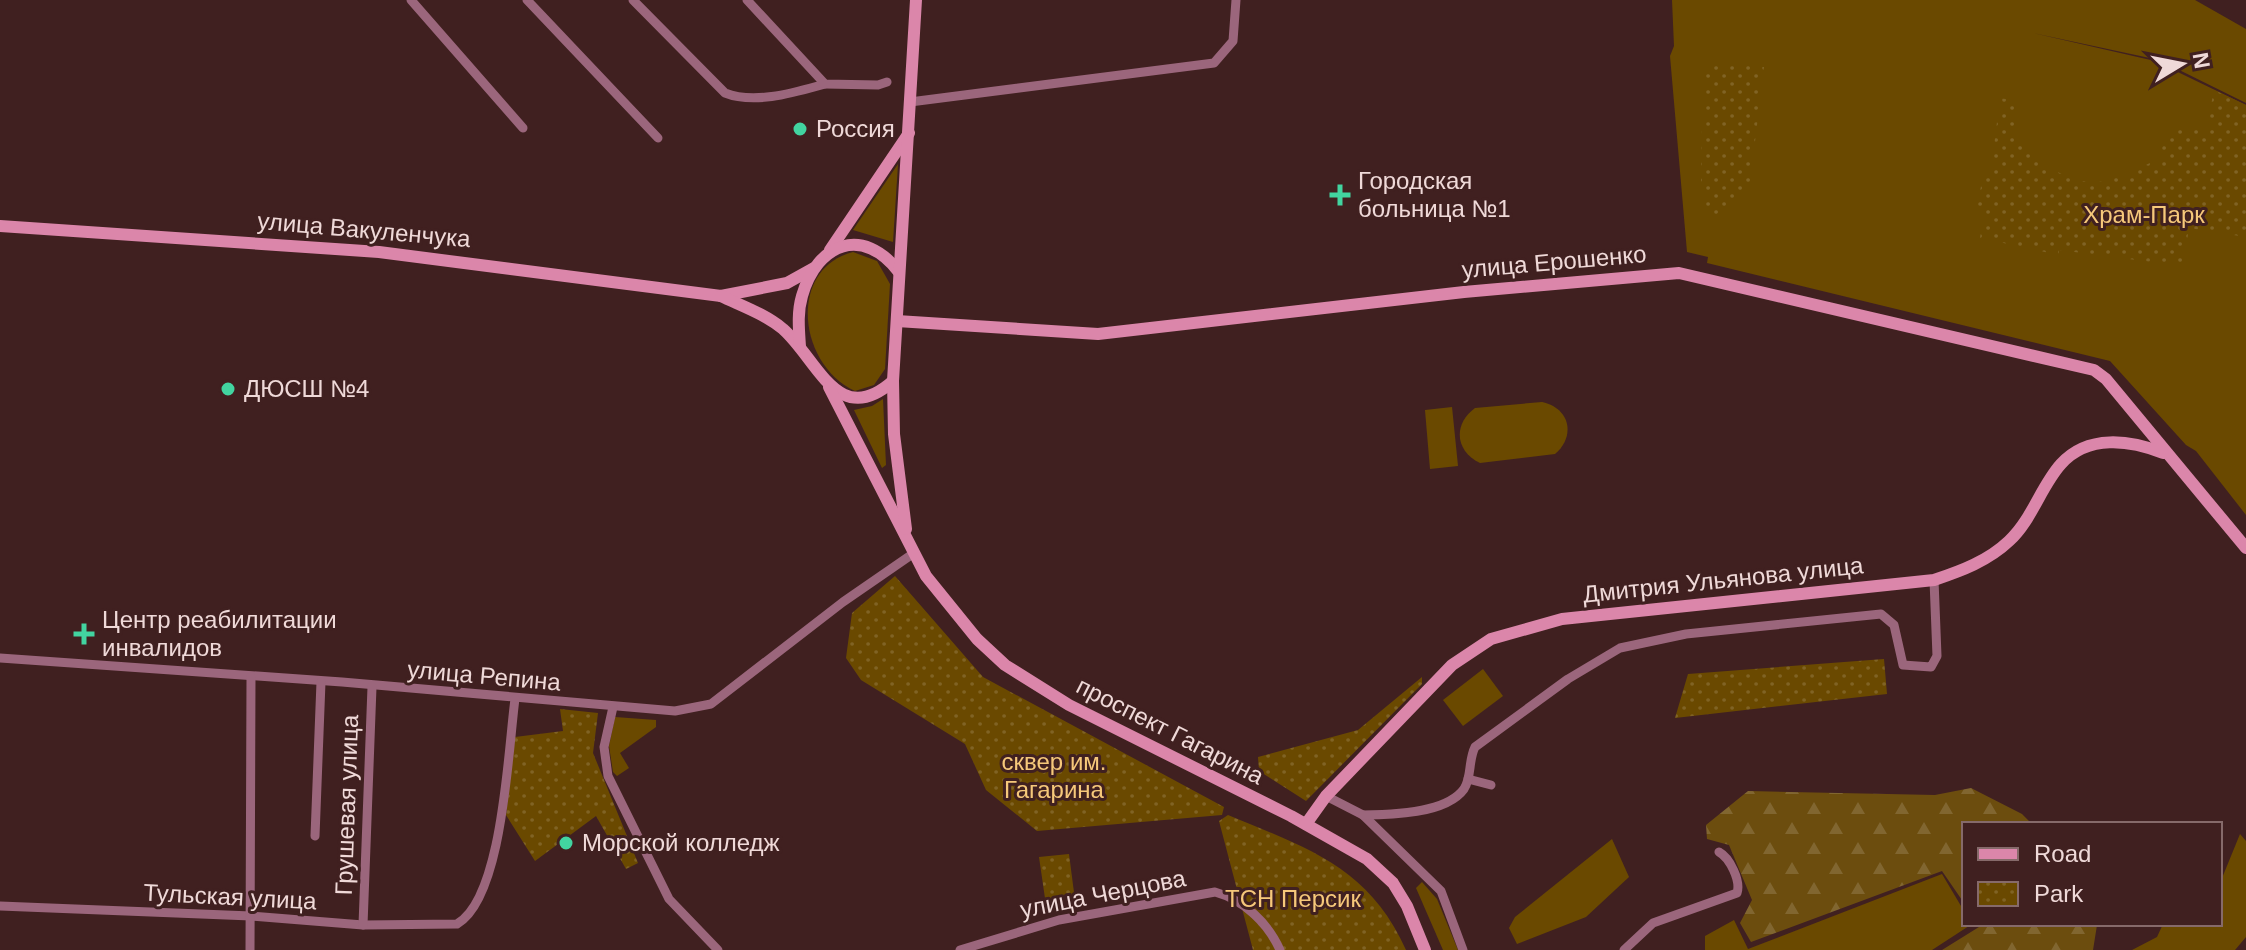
<svg xmlns="http://www.w3.org/2000/svg" width="2246" height="950" font-family="Arial,sans-serif">
<defs>
<pattern id="forest-firs" width="22" height="20" patternUnits="userSpaceOnUse" patternTransform="scale(2)"><rect width="22" height="20" fill="#6c4d0e"/><path d="M5 1l3.5 6h-7zM16 11l3.5 6h-7z" fill="#816630"/></pattern>
<pattern id="park-dots" width="8" height="8" patternUnits="userSpaceOnUse" patternTransform="scale(2)"><rect width="8" height="8" fill="#6a4900"/><path d="M2 2h.1M6 6h.1" fill="none" stroke="#806324" stroke-width="1.8" stroke-linecap="round"/></pattern>
</defs>
<rect width="100%" height="100%" fill="#402020"/>
<g fill="#6a4900">
<polygon points="1672,0 2195,0 2246,29 2246,103 2159,60 2033,33 2155,61 2246,105 2246,515 2196,451 2186,445 2110,361 1707,263 1708,257 1687,252 1670,56 1674,46"/>
<polygon points="898,164 893,242 853,230"/>
<path d="M853 252 877 261 890 284 885 369 874 385 855 391C798 365 787 269 853 252Z"/>
<polygon points="883,399 886,465 882,468 854,410 872,406"/>
<path d="M1542 402C1570 408 1576 436 1555 454L1480 463C1455 451 1453 424 1475 408Z"/>
<polygon points="1452,407 1458,466 1430,469 1425,410"/>
<polygon points="1483,669 1503,696 1463,726 1443,700"/>
<polygon points="615,717 656,720 656,727 620,753 629,768 617,776 613,772 609,746"/>
<polygon points="2240,834 2246,841 2246,937 2235,950 2132,950 2157,937 2163,924 2220,924 2220,883"/>
<polygon points="1612,839 1629,877 1586,917 1517,944 1509,928 1515,917"/>
<polygon points="1942,874 1964,911 1964,924 1972,924 1932,950 1705,950 1705,936 1734,920 1748,949"/>
<polygon points="1422,882 1437,899 1458,950 1443,950 1416,888"/>
</g>
<g fill="url(#forest-firs)">
<polygon points="1971,788 2022,814 2032,824 1964,824 1964,903 1942,871 1751,942 1740,923 1752,900 1729,845 1707,839 1706,825 1748,791 1935,795"/>
<polygon points="1977,924 2097,924 2097,925 2093,950 1942,950 1979,927"/>
</g>
<g fill="url(#park-dots)">
<polygon points="1703,63 1764,67 1750,183 1715,216 1705,213 1701,187"/>
<path d="M2214 90 2246 105V237L2189 228 2183 266 2059 250V255L1980 238 1984 212 1977 210 1984 168 1991 170 2000 98 2017 101C2016 113 2014 127 2020 138 2035 163 2075 188 2104 181 2122 177 2140 167 2157 160L2171 126 2206 130Z"/>
<polygon points="895,576 983,677 1224,807 1222,815 1037,831 986,790 965,744 861,680 846,658 852,613"/>
<polygon points="1884,659 1887,694 1675,718 1688,674"/>
<polygon points="1422,677 1422,684 1306,801 1259,771 1258,757 1358,730"/>
<polygon points="560,709 598,713 593,753 638,863 626,869 596,816 535,861 506,815 515,737 563,731"/>
<path d="M1228 815C1307 848 1369 867 1406 950H1253L1219 821Z"/>
<polygon points="1069,854 1076,908 1047,912 1039,857"/>
</g>
<g fill="none" stroke-linecap="round" stroke-linejoin="round">
<g stroke="#9b667c" stroke-width="9">
<polyline points="411,0 523,128"/>
<polyline points="527,0 658,138"/>
<path d="M633 0 725 93C755 105 796 92 825 84"/>
<polyline points="747,0 825,84 878,85 887,82"/>
<polyline points="910,102 1214,63 1233,41 1236,0"/>
<polyline points="0,658 342,682 675,711 711,704 843,602 914,553"/>
<polyline points="613,707 604,747 608,776 669,899 718,950"/>
<polyline points="1468,779 1491,785"/>
<polyline points="1326,796 1363,815 1441,891 1463,950"/>
<path d="M1363 815C1390 815 1446 814 1464 789 1472 777 1468 761 1475 747L1568 679 1620 648 1686 634 1881 614 1894 625 1903 665 1931 667 1937 656 1934 580"/>
<polyline points="315,836 321,682"/>
<path d="M0 906 251 916 363 925 457 924C503 898 508 750 515 699"/>
<polyline points="363,925 372,687"/>
<polyline points="250,950 251,677"/>
<path d="M960 950 1059 920 1215 892C1244 900 1268 923 1280 950"/>
<path d="M1624 950 1653 923 1737 893C1741 881 1730 858 1719 852"/>
</g>
<g stroke="#db86aa" stroke-width="12">
<polyline points="0,226 379,252 721,296 787,283 814,268"/>
<polyline points="830,250 909,133"/>
<path d="M721 296C742 306 765 314 783 329 818 360 838 430 893 381"/>
<polyline points="897,321 1098,334 1464,292 1679,273 2094,370 2106,379 2246,548"/>
<path d="M800 347C799 330 797 313 802 296 817 243 863 225 899 272"/>
<polyline points="829,387 926,576 977,639 1005,665 1069,705 1291,816 1367,859 1393,883 1407,906 1425,950"/>
<polyline points="906,529 894,434 893,381 916,0"/>
<path d="M1306 824 1326 796 1452 665 1491 639 1562 619 1934 580C1961 571 1988 561 2009 541 2032 520 2041 486 2061 464 2088 434 2130 440 2163 453"/>
</g>
</g>
<g fill="#42d4a0" stroke="#402020" stroke-width="3">
<circle cx="800" cy="129" r="8"/>
<path d="M1336 183h8v8h8v8h-8v8h-8v-8h-8v-8h8z"/>
<circle cx="228" cy="389" r="8"/>
<path d="M80 622h8v8h8v8h-8v8h-8v-8h-8v-8h8z"/>
<circle cx="566" cy="843" r="8"/>
</g>
<g text-anchor="middle" stroke-width="6" stroke-linejoin="round" paint-order="stroke">
<g font-size="24" fill="#efd9d8" stroke="#402020" text-anchor="start">
<text x="816" y="137">Россия</text>
<text x="1358" y="189">Городская<tspan x="1358" dy="28">больница №1</tspan></text>
<text x="244" y="397">ДЮСШ №4</text>
<text x="102" y="628">Центр реабилитации<tspan x="102" dy="28">инвалидов</tspan></text>
<text x="582" y="851">Морской колледж</text>
</g>
<g font-size="24" fill="#f6c87a" stroke="#402020">
<text x="2144" y="223">Храм-Парк</text>
<text x="1054" y="770">сквер им.<tspan x="1054" dy="28">Гагарина</tspan></text>
<text x="1293" y="907">ТСН Персик</text>
</g>
<g font-size="24" fill="#efd9d8" stroke="#402020">
<text transform="translate(364 230) rotate(5)" y="8">улица Вакуленчука</text>
<text transform="translate(1554 262) rotate(-5)" y="8">улица Ерошенко</text>
<text transform="translate(1723 580) rotate(-6)" y="8">Дмитрия Ульянова улица</text>
<text transform="translate(484 676) rotate(5)" y="8">улица Репина</text>
<text transform="translate(1170 731) rotate(27)" y="8">проспект Гагарина</text>
<text transform="translate(347 805) rotate(-88)" y="8">Грушевая улица</text>
<text transform="translate(1103 894) rotate(-11)" y="8">улица Черцова</text>
<text transform="translate(230 897) rotate(3)" y="8">Тульская улица</text>
</g>
</g>
<rect x="1962" y="822" width="260" height="104" fill="#402020" stroke="#866a6a" stroke-width="2"/>
<rect x="1978" y="848" width="40" height="12" fill="#db86aa" stroke="#866a6a" stroke-width="2"/>
<text x="2034" y="862" font-size="24" fill="#efd9d8">Road</text>
<rect x="1978" y="882" width="40" height="24" fill="url(#park-dots)" stroke="#866a6a" stroke-width="2"/>
<text x="2034" y="902" font-size="24" fill="#efd9d8">Park</text>
<g transform="translate(2182 64) rotate(80)" stroke="#402020" stroke-width="6" paint-order="stroke">
<path d="M0-6L14 30L0 20L-14 30Z" fill="#efd9d8"/>
<text y="-12" font-size="22" font-weight="bold" text-anchor="middle" fill="#efd9d8">N</text>
</g>
</svg>
